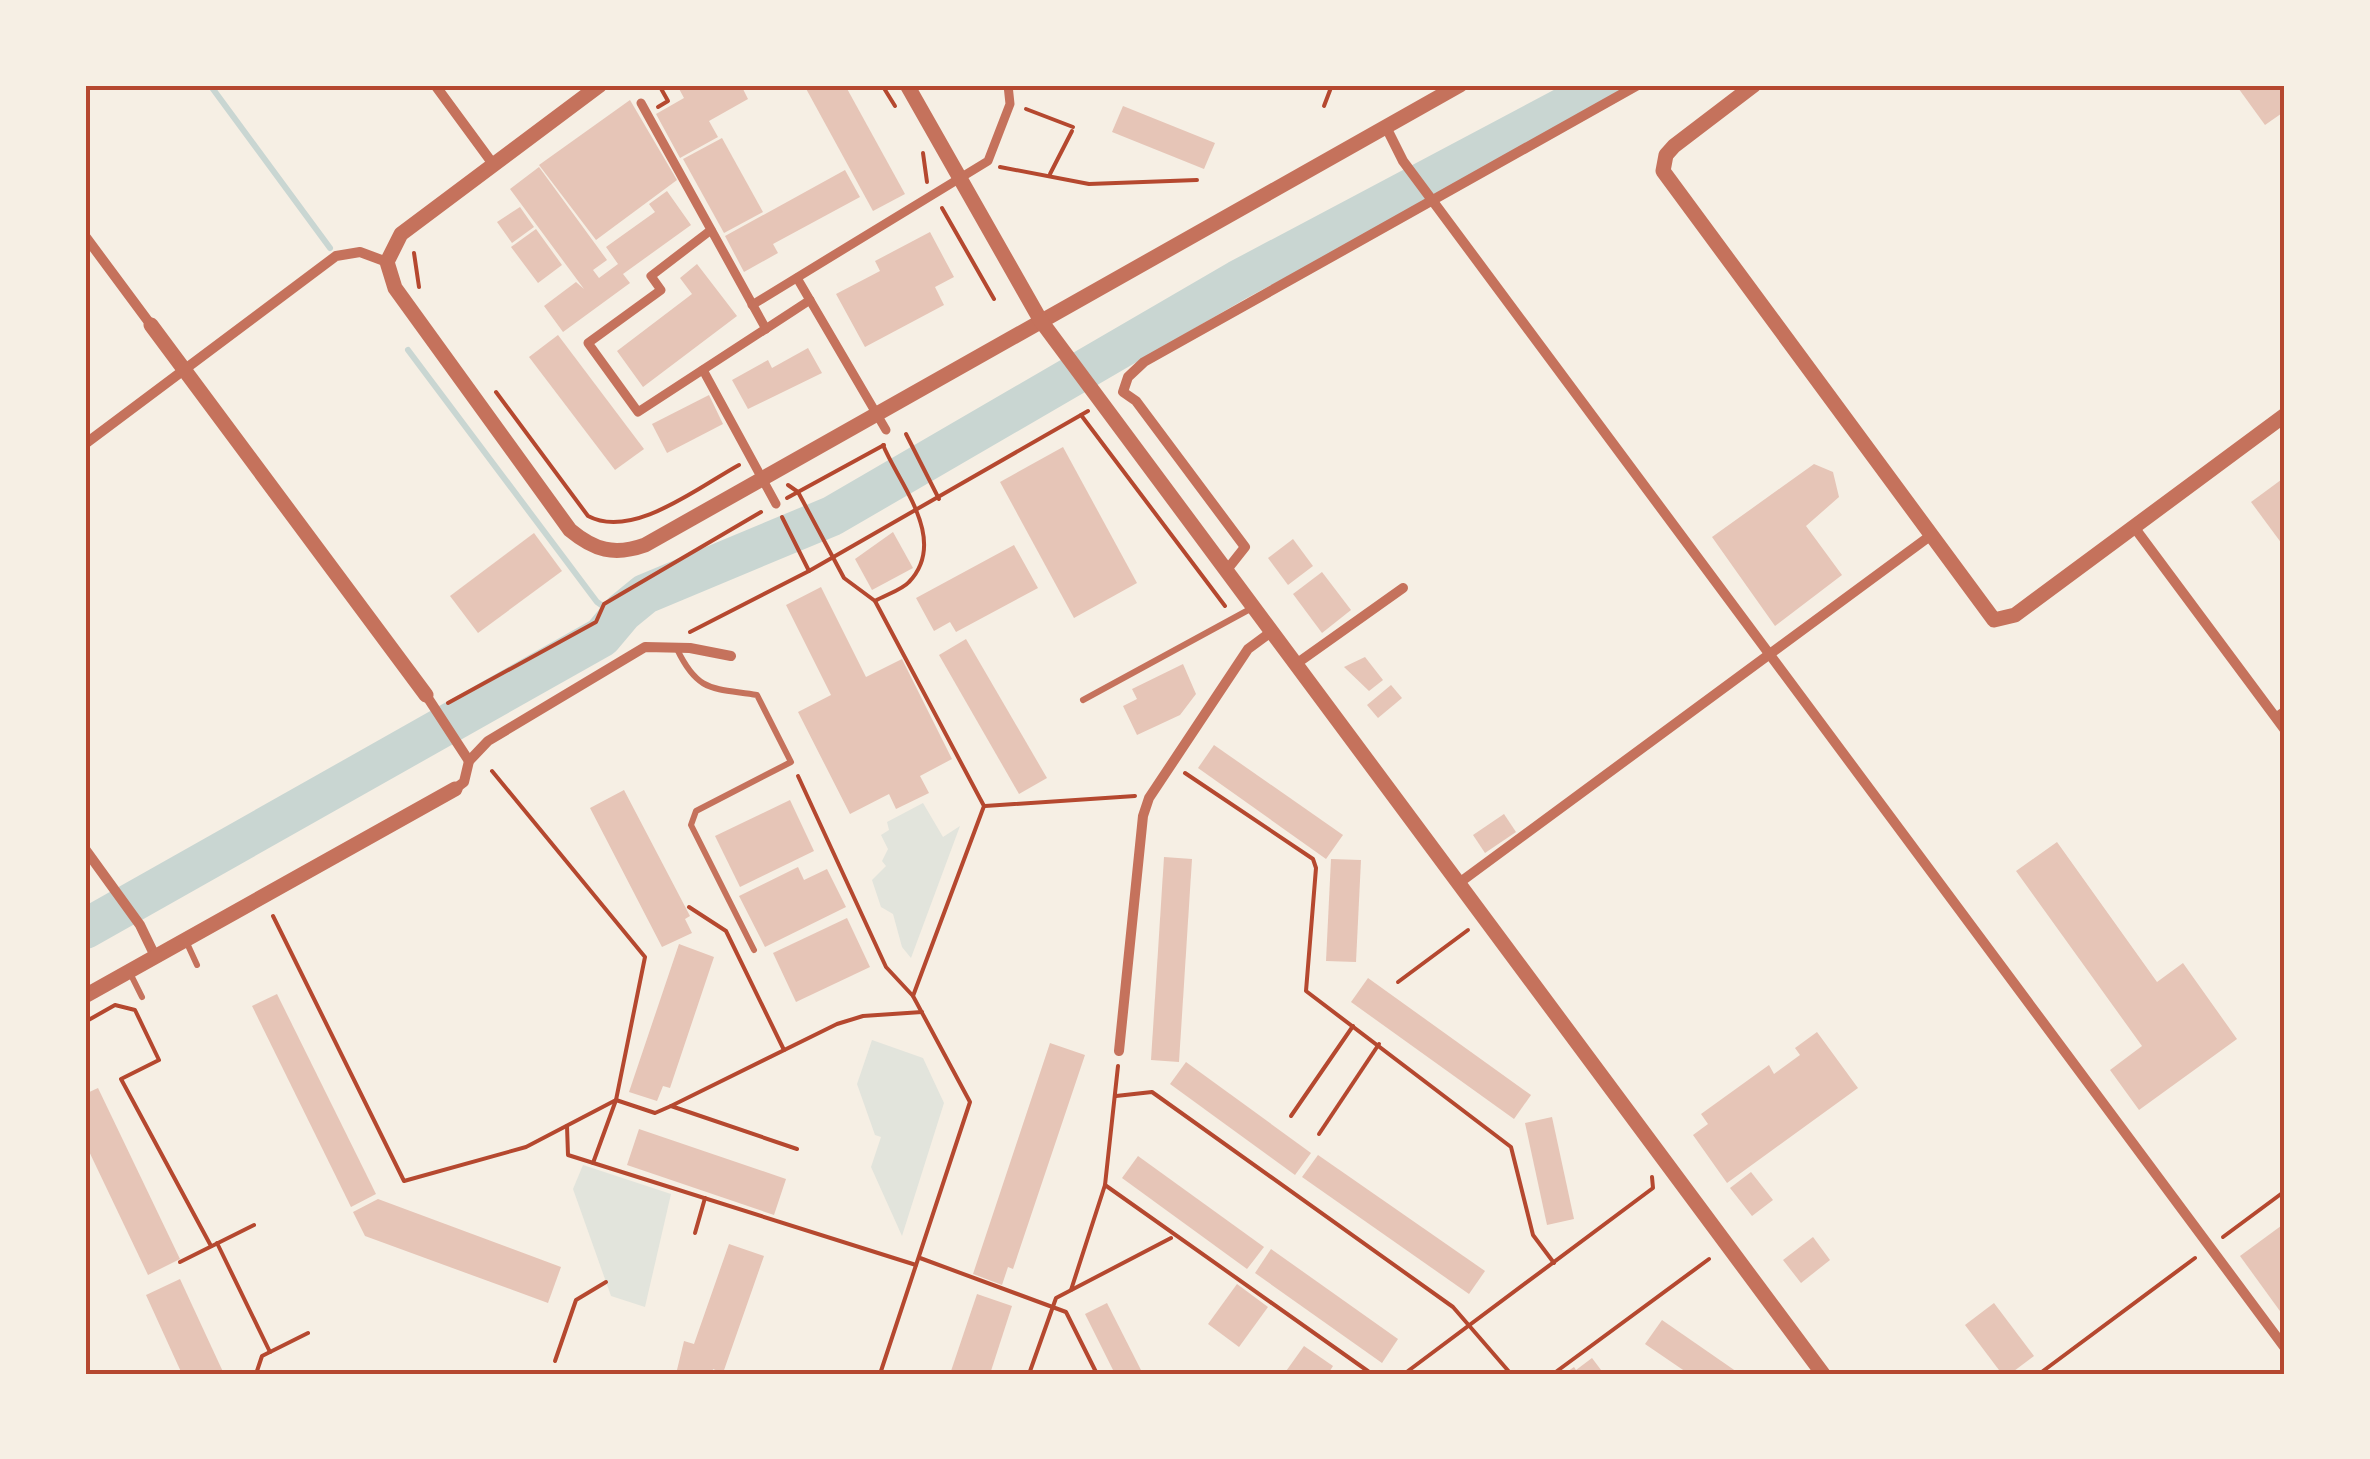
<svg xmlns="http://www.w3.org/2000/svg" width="2370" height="1459" font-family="'Sofia Sans Condensed',sans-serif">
<rect width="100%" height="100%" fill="#f6efe4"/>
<g fill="#e2e4dc">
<polygon points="923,803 943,837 960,826 911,958 902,947 893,914 881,907 872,880 886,866 882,861 888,849 881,835 889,830 887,822"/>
<polygon points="872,1040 923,1058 944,1103 902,1236 871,1167 881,1137 875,1135 857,1084"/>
<polygon points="583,1165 671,1194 645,1307 611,1296 573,1189"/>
</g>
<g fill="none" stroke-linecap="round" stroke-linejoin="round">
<g stroke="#c9d6d2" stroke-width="6">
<polyline points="210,85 330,248"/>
<polyline points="408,350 597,602 619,617"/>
</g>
<polyline stroke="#c9d6d2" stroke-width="40" points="85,929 602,637 623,612 645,594 832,516 1238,280 1606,85"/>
</g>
<g fill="#e6c5b7">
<polygon points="677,85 741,85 748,99 709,121 718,137 680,158 656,114 684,98"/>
<polygon points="804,85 845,85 905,194 873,211"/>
<polygon points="2236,85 2285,85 2285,111 2265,125"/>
<polygon points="630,100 677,180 596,240 539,165"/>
<polygon points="1123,106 1215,143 1204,169 1112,132"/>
<polygon points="722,138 763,212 724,233 683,159"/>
<polygon points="539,167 607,260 593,270 599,278 618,264 606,247 655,212 649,204 667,191 691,225 623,274 630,283 563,332 544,306 576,282 584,289 510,189"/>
<polygon points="845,170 860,197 773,244 778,253 744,272 725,236"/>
<polygon points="520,207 534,227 512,243 497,222"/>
<polygon points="536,229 562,265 538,283 511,247"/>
<polygon points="930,232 954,277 935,287 944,305 865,347 836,294 880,271 875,261"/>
<polygon points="697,264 737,316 643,387 617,351 692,294 680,278"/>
<polygon points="558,335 644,449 615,470 529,357"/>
<polygon points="808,348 822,373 748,409 732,380 768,360 772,368"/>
<polygon points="709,395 723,424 667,453 652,424"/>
<polygon points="1063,447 1137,583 1074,618 1000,482"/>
<polygon points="1814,464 1833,472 1839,497 1806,526 1842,575 1775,626 1712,537"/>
<polygon points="2285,477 2285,548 2251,502"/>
<polygon points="893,532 913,568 872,590 855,559"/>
<polygon points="534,533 562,571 478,633 450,596"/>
<polygon points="1293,539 1313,566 1288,585 1268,558"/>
<polygon points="1014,545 1038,588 956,632 950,622 934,631 916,598"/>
<polygon points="1322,572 1351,610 1322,633 1293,594"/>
<polygon points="821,587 866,677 902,659 952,759 920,776 929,793 896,809 889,794 850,814 798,712 831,695 786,605"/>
<polygon points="966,639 1047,778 1019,794 939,655"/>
<polygon points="1365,657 1383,680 1369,691 1344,667"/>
<polygon points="1183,664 1196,694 1180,715 1137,735 1123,706 1137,699 1132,689"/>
<polygon points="1391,685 1402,698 1378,718 1367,705"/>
<polygon points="1214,745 1343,835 1326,859 1198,768"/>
<polygon points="624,790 690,916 685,919 692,933 662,947 590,808"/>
<polygon points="790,800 814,851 740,887 715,836"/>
<polygon points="1504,814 1516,832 1485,853 1473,835"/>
<polygon points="2057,842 2157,982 2183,963 2237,1039 2139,1110 2110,1070 2142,1046 2016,871"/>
<polygon points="1164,857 1192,859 1179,1062 1151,1060"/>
<polygon points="1331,859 1361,860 1356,962 1326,961"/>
<polygon points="798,867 804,880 827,869 846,907 765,947 739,896"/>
<polygon points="847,918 870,967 796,1002 773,953"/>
<polygon points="679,944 714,957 670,1088 663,1086 657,1101 629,1092"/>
<polygon points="1368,978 1531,1095 1514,1119 1351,1002"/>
<polygon points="277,994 376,1194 351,1207 252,1006"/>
<polygon points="1817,1032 1858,1088 1727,1183 1693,1135 1708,1124 1701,1114 1769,1065 1774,1074 1800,1055 1795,1048"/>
<polygon points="1050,1043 1085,1055 1013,1269 1008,1267 1002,1285 973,1274"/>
<polygon points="1186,1062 1311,1153 1295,1175 1170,1084"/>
<polygon points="98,1088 180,1259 148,1275 85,1143 85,1094"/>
<polygon points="1552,1117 1574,1219 1547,1225 1525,1123"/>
<polygon points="639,1129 786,1179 774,1215 627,1165"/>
<polygon points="1318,1155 1485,1271 1469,1294 1302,1177"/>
<polygon points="1138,1156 1264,1247 1247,1269 1122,1178"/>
<polygon points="1751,1172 1773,1200 1752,1216 1730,1188"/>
<polygon points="378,1199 561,1267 548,1303 365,1236 353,1212"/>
<polygon points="2285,1223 2285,1318 2240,1256"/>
<polygon points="1813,1237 1830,1260 1801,1283 1783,1260"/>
<polygon points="729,1244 764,1256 723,1373 713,1369 712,1374 676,1374 684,1341 694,1344"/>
<polygon points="1271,1249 1398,1339 1382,1363 1255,1273"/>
<polygon points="180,1279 224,1374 182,1374 146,1295"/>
<polygon points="1237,1284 1268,1307 1239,1347 1208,1324"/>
<polygon points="977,1294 1012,1306 990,1374 950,1374"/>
<polygon points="1107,1303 1143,1374 1115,1374 1085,1314"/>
<polygon points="1994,1303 2034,1356 2010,1374 2002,1374 1965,1325"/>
<polygon points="1662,1320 1740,1374 1689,1374 1645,1344"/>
<polygon points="1304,1346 1333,1366 1328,1374 1284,1374"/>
<polygon points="1592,1358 1604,1374 1564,1374 1574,1367 1576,1370"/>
</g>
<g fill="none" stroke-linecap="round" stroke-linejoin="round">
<g stroke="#b5482f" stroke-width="4">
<polyline points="882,85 895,106"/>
<polyline points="1324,106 1332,85"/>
<polyline points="658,107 668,101 659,85"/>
<polyline points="1026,109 1073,127"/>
<polyline points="923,153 927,182"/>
<polyline points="1000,167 1089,184 1197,180"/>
<polyline points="1050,174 1072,131"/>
<polyline points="942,208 994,299"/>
<polyline points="414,253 419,287"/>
<path d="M496 392 588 516C633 540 700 486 739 465"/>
<polyline points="1081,415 1225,606"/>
<polyline points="906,434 939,499"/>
<polyline points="788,485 798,492 844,578 875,601 984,806 913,996 970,1102 880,1374"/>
<polyline points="787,498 884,445"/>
<polyline points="782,517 809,571"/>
<path d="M875 601C885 595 902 590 909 582 949 540 899 484 883 445"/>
<polyline points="690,632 809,571 1088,411"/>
<polyline points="448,703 596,622 604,604 761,512"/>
<polyline points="1185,773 1313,859 1316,868 1306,991 1511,1147 1533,1235 1554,1263"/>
<polyline points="798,776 886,967 913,996"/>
<polyline points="985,806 1135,796"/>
<polyline points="689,907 726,931 784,1050"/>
<polyline points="273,916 404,1181 526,1147 616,1100 645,957 492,771"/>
<polyline points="1398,982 1468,930"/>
<polyline points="85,1022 115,1005 135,1010 159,1060 121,1079 211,1246"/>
<polyline points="1116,1096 1152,1092 1453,1307 1511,1374"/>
<polyline points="1291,1116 1353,1026"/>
<polyline points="567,1126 568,1155 916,1265"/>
<polyline points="1319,1134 1379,1044"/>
<polyline points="797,1149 671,1106 837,1024 863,1016 922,1012"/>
<polyline points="593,1163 616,1100 655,1113 671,1106"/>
<polyline points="1105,1185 1372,1374"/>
<polyline points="695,1233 705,1198"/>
<polyline points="2223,1237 2285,1191"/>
<polyline points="217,1243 270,1352"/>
<polyline points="920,1258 1066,1312 1097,1374"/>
<polyline points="180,1262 254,1225"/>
<polyline points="1071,1290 1105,1185 1118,1066"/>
<polyline points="555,1361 576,1300 606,1282"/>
<polyline points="256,1374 262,1356 308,1333"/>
<polyline points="1029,1374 1056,1298 1171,1238"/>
<polyline points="1404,1374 1653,1188 1652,1177"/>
<polyline points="1553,1374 1709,1259"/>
<polyline points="2039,1374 2195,1258"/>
</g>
<g stroke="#c5725c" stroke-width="6">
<path d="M677 649C698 693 713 688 757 695L791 762 696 811 691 825 754 950"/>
<polyline points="1083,700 1252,608"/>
<polyline points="2275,716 2285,709"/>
<polyline points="186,941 197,965"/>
<polyline points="129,971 142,997"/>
</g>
<g stroke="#c5725c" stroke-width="9">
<polyline points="641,103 766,329"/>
<polyline points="711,230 651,276 661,290 588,343 638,412 810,300"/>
<polyline points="797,278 886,430"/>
<polyline points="752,305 988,161 1010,104 1008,85"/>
<polyline points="703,370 776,504"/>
</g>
<g stroke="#c5725c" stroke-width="10">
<polyline points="435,85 493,164"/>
<polyline points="1386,127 1403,161 2285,1348"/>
<polyline points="85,236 151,325"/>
<polyline points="85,444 336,256 360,252 387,262"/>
<polyline points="2134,527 2285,730"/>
<polyline points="1226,571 1245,547 1136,401 1123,392 1128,377 1144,362 1638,85"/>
<polyline points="1296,664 1403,588"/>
<polyline points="426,695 469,761"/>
<polyline points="455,789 464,782 469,761 488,741 645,647 690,648 731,656"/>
<polyline points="85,849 140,925 155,956"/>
<polyline points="1459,883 1930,536"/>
<polyline points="1119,1051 1143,816 1149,798 1248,649 1271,632"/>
</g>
<g stroke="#c5725c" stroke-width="15">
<path d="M600 85 401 234 387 262 395 288 570 530C594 550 614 556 645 545L1460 85"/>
<polyline points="907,85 1041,321 1823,1374"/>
<polyline points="1754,85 1674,146 1666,155 1663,171 1994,620 2015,615 2285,415"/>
<polyline points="151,325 426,695"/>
<polyline points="85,996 455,789"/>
</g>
</g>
<rect width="2370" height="1459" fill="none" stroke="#f6efe4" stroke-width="175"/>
<rect x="88" y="88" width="2194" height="1284" fill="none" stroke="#b5482f" stroke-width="4"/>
</svg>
